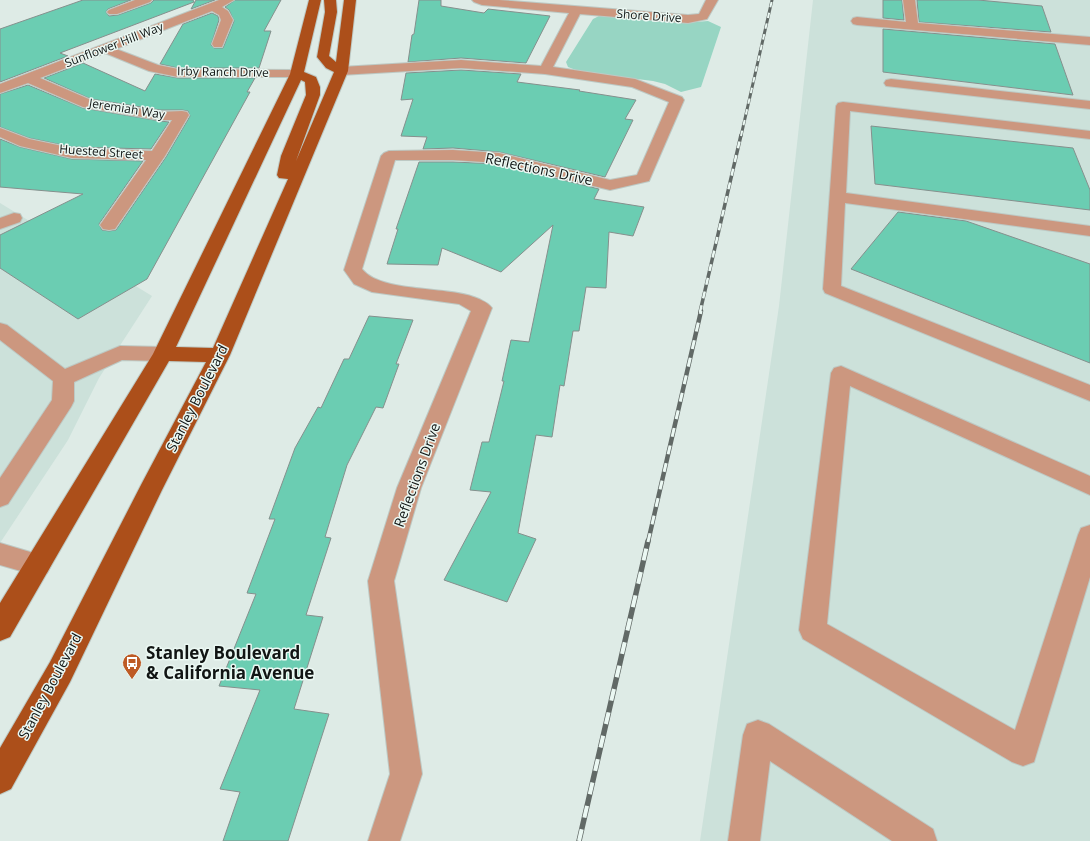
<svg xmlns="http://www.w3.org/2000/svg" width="1090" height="841" font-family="'Open Sans',sans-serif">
<rect width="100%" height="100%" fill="#deebe6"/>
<g fill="#cce1da">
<polygon points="813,0 1090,0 1090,841 700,841 779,306"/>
<polygon points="0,203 152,296 99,378 68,440 0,543"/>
</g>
<polygon fill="#97d5c3" points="609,15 684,23 708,21 721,27 701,87 681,92 665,84 653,81 581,72 568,67 566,62 593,19 599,16"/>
<g fill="#6bcdb2" stroke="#85908d">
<polygon points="83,0 131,0 108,9 106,12 109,16 118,15 151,3 154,0 193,0 194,2 60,53 68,56 0,82 0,29"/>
<polygon points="196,0 215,0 191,9"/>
<polygon points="235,0 281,0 264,31 271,31 259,68 178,68 160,64 183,24 212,13 218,16 219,20 211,45 214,48 223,48 234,21 229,10 225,7"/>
<polygon points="419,0 441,0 441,6 484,13 488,9 550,16 526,63 461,58 408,62 412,35 414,34"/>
<polygon points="883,0 902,0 904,20 883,18"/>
<polygon points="917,0 978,0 1042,6 1051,32 919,22"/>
<polygon points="883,29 1055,44 1073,95 883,72"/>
<polygon points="83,63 145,91 155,74 178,78 255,78 247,92 250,92 147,279 78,319 0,268 0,235 83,194 0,187 0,139 20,147 72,159 143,161 99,224 102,230 109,231 116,230 166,157 190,116 188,111 182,110 160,110 91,99 44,78"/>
<polygon points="461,70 521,74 517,82 580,90 579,91 636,100 625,119 633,120 605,177 499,152 453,148 423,149 427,137 401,136 413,99 401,100 406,73"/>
<polygon points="28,85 83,108 160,121 169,122 151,149 72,147 29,138 0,127 0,94"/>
<polygon points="871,126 1073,148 1090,190 1090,210 875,184"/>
<polygon points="419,162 453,162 499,164 599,189 594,199 644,207 633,236 609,232 606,288 586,287 579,331 573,331 564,386 560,385 552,437 536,435 518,533 536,539 507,602 444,580 491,492 470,490 482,442 489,442 504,381 502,381 511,340 529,342 553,225 501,272 442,248 438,265 387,264 398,229 396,229"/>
<polygon points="898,212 966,221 1090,264 1090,363 851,269"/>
<polygon points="369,316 413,320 396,364 399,364 383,408 376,407 347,465 325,537 331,538 306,615 323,617 294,709 329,714 288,841 223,841 240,792 220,789 260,690 219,686 256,594 247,593 275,519 269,519 295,448 318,407 321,408 344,359 349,359"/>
</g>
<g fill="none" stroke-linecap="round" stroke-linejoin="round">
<defs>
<g id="minor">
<polygon points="135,0 152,0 150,2 117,14 109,14 107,12 109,10"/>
<polygon points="219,0 234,0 222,7 228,11 233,20 222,47 214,47 212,44 221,20 219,15 212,11 116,49 158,65 178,69 297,70 302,71 304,74 302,77 178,77 149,71 105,53 40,78 91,100 160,112 182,111 187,112 189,115 165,156 115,229 109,230 103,229 100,225 146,160 72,158 20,146 0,137 0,128 29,139 72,148 152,151 172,120 160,120 83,107 28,83 0,93 0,84"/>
<path d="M472 0H499L688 15 699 14 706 0H718L707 19 688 23 580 14 553 67 635 79 682 97 684 100 649 181 610 190 499 163 453 160H395L362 269C382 294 449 285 479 299 485 302 488 303 492 308L421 488 394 581 422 774 400 841H368L390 774 368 581 397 488 471 311 459 304 372 292 354 284 344 270 381 156 384 153 389 151 453 150 499 153 610 180 637 175 669 102 632 87 545 74 461 68 341 75 336 74 334 71 336 68 341 67 461 60 541 66 569 13 482 5 474 2Z"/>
<polygon points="903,0 915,0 918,23 1090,37 1090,45 857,25 853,24 851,21 853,18 857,17 906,22"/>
<polygon points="891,79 1090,101 1090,109 886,86 884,83 886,80"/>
<polygon points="843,102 1090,131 1090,139 850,111 846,193 1090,226 1090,236 845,203 841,286 1090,385 1090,401 825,293 823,289 836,106 838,103"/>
<polygon points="14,213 20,214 22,218 20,222 0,229 0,218"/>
<polygon points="0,323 7,325 65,369 120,346 163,347 170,349 173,354 170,359 163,361 122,360 74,382 74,401 71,407 8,504 0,507 0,478 52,400 53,381 0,340"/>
<polygon points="841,366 1090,476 1090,495 850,386 827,624 1015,730 1078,535 1081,528 1090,525 1090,577 1034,762 1023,766 1012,762 803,639 799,630 831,373 834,368"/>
<polygon points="0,543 47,557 51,565 47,573 38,576 0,565"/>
<polygon points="758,720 769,724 933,829 937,841 892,841 770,761 760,841 728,841 743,735 747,724"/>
</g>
<path id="major" d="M309 0H321L304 72 316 77 320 87V95L296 161 334 72 326 68 317 57 325 12 324 0H336L337 12 329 56 336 62 344 0H356L348 71 230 355 162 490 70 682 11 789 0 794V748L50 662 142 483 206 362 169 361 10 637 0 641V603L153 354 290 74ZM301 80 305 82 306 95 281 156 277 175 279 178 288 179 213 348 176 347Z"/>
</defs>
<use href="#minor" stroke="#bdc9c4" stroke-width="2"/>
<use href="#major" stroke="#bdc9c4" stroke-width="2"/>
<use href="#minor" fill="#cc977f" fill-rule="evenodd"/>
<use href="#major" fill="#ac4f1a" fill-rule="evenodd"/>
<defs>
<polyline id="rail-far3" points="741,136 772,0"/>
<polyline id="rail-far2" points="700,312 741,135"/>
<polyline id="rail-far1" points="648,542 701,311"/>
<polyline id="rail" points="579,841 648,541"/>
</defs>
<use href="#rail-far3" stroke="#616966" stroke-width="3"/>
<use href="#rail-far2" stroke="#616966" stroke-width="3.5"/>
<use href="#rail-far1" stroke="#616966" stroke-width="4.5"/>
<use href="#rail" stroke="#616966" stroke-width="5.5"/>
<use href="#rail-far3" stroke="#ebf8f3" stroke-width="2" stroke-dasharray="5.5" stroke-linecap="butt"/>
<use href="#rail-far2" stroke="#ebf8f3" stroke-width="2.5" stroke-dasharray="7" stroke-linecap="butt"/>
<use href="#rail-far1" stroke="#ebf8f3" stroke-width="3" stroke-dasharray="9" stroke-linecap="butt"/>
<use href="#rail" stroke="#ebf8f3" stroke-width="4" stroke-dasharray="12" stroke-linecap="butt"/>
</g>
<defs>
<symbol id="bus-pin" viewBox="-11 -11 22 30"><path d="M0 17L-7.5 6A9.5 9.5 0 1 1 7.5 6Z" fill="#be5a24" stroke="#ebf8f3"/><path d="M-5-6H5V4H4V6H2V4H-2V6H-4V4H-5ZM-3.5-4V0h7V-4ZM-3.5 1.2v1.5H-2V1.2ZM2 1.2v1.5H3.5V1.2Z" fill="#fff"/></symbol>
</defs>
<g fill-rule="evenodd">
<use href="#bus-pin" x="121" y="652" width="22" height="30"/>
</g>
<g text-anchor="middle" stroke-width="3" stroke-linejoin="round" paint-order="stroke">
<g font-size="12" fill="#111514" stroke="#ebf8f3">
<text transform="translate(649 16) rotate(4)" y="4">Shore Drive</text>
<text transform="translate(114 45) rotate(-21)" y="4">Sunflower Hill Way</text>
<text transform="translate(223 72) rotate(1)" y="4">Irby Ranch Drive</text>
<text transform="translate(127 109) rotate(9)" y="4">Jeremiah Way</text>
<text transform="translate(101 152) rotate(4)" y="4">Huested Street</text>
</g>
<g font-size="14" fill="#111514" stroke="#ebf8f3">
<text transform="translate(539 169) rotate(12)" y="5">Reflections Drive</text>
<text transform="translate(197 398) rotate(-63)" y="5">Stanley Boulevard</text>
<text transform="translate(417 475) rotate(-70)" y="5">Reflections Drive</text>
<text transform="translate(50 686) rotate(-62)" y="5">Stanley Boulevard</text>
</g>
<g font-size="17" font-weight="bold" fill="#111514" stroke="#ebf8f3" text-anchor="start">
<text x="146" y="659">Stanley Boulevard<tspan x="146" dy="20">&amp; California Avenue</tspan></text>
</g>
</g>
</svg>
